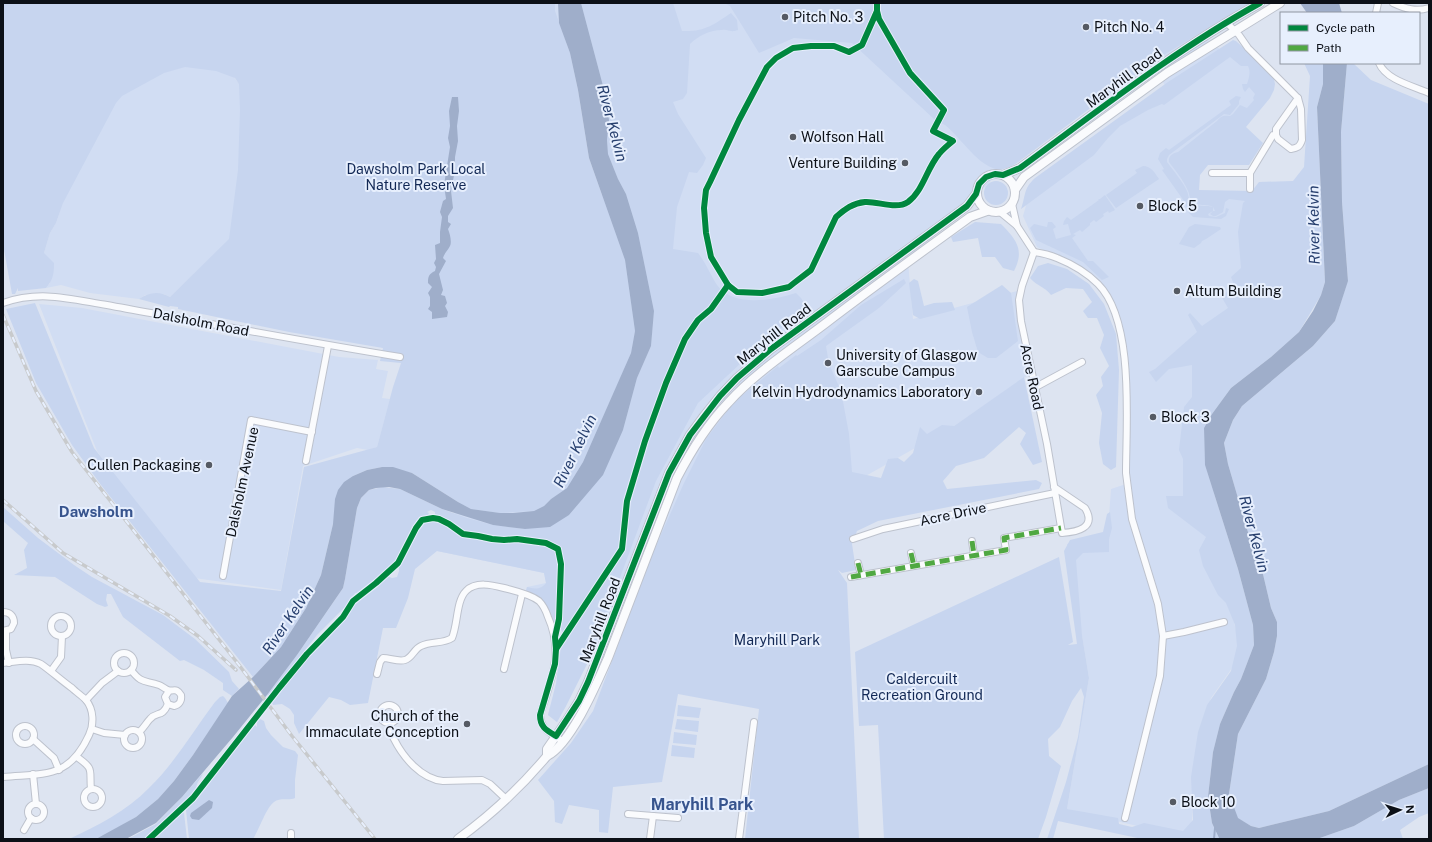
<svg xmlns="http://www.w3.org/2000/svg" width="1432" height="842" font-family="'Public Sans',sans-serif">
<rect width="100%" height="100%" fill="#dde4f1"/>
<g fill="#d1ddf3">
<polygon points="533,3 1251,3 1200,34 1225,53 1271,76 1268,96 1180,170 1195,195 1272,201 1201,379 1225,590 1238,637 1237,661 1211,698 1195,755 1191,839 1067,809 1089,678 1067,544 1108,531 1111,489 1126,484 1123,346 1109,297 1081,269 1037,247 1023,216 1032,185 1169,91 1151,65 1004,168 908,262 913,319 1021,290 1019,300 1031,373 954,426 848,486 652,556 590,658 566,706 557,722 548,715 556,684 561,647 566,637 561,629 554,626 546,606 526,591 527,587 546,583 544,573 437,551 603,193 569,50 559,23"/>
<polygon points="178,66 215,69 231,74 242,87 244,132 233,236 170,297 164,294 145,295 139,299 90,293 61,285 46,288 50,283 44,253 50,233 56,223 66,193 116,96 129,85"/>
<polygon points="39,304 82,308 339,357 378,360 376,369 388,371 382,398 390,399 377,447 368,450 357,448 303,466 281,590 194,578 159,538 97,451"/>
</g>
<g fill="#c7d5ef">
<path d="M3 3H555V11L570 53 578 90 589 158 625 260 635 331 631 353 619 381 583 462 567 488 551 499 544 506 534 511 500 513 471 509 458 502 412 473 382 467 367 470 353 476 333 524 321 575 306 608 281 647 253 677 101 485 72 445 36 383 6 309 35 303 94 448 200 582 281 591 304 467 377 447 393 387 401 363 380 361 383 348 289 332 178 309V307L170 306 169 307 139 299C150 292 159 291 170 297L229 239 238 170 240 110 239 84 235 78 216 71 185 67 164 73 122 96 116 103 63 203 56 223 50 233 44 253 54 263C54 274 53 280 46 288L18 291V288L15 294H12L3 244Z"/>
<path d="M581 3H673L682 31C705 32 713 25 731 13L737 20 738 30C729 33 729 29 722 30 710 30 698 36 690 44L687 93 683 99 673 102 678 114 706 158 703 165 697 173 689 172 677 207 673 249 698 253C706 263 710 274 717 285 734 308 773 300 796 293L801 298 809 311 780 329 741 363 698 403 656 481 590 658 566 706 557 722 548 715 556 684 561 647 565 639 561 629 554 626 546 606 526 591 527 587C534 589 541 590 546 583L544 573 437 551 415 569 408 598 396 628H383L368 703 350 705 341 700 329 697 299 734 294 723V715L290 709 282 704 273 705 271 701 284 682 311 651 348 613 354 603 387 576 392 578 397 577 399 571V566L421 524 435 518V512L431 510 427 512 429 513 428 515 416 525 399 560 360 595 355 593 353 600 348 606 349 603 317 635 269 696 267 695 297 655 343 588 345 579 357 508 361 498 369 490 383 487 400 489 442 509 467 518 493 525 525 529 569 515 581 501 623 430 637 378 651 346 654 311 638 233 626 194 618 179 608 154 607 140 609 120 606 97Z"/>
<path d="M724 3H1250L1152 62 1029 154C1021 160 1013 167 1003 169 982 173 960 136 945 125 941 123 937 121 934 119L852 43 794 38 759 53 730 6Z"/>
<path d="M1233 40 1236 41 1273 75 1275 84 1274 90 1270 98 1246 127 1263 143 1249 165H1208L1200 175 1199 190 1252 191 1259 182 1293 181 1304 167 1310 76 1304 63H1323V84L1317 107 1325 282 1321 295 1299 332 1271 357 1231 388 1212 414 1204 428 1205 465 1238 569 1253 625 1254 645 1241 679 1234 692 1220 724 1213 752 1208 797 1212 823 1219 838 1223 839H1142L1058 821 1053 839H1047L1066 782 1078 737 1084 697 1081 688 1072 701 1060 727 1048 739 1049 756 1061 766 1046 817 1038 839H969L968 837V839H884L878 725 859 726 855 652 1059 557 1073 642 1068 645 1077 644 1064 551 1070 540 1103 532 1107 514 1110 512 1112 528 1109 539V552L1083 553 1076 560 1082 635 1089 678 1067 809 1118 818 1119 824 1132 827 1144 823 1183 831 1193 820 1191 777 1198 732 1207 705 1231 671 1237 646 1235 625 1226 603 1218 595 1203 566 1199 550 1206 537 1168 508 1166 496H1183V459L1179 450 1184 407 1192 397V365L1169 369 1156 382 1149 372 1155 369 1197 332 1188 315 1190 313 1202 326 1228 308 1221 296 1235 287 1231 277 1241 268 1238 232 1243 203 1245 201 1229 199 1225 202 1223 212 1216 216H1213L1210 214 1213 211 1208 214 1209 216 1216 217 1225 213 1226 208 1229 209 1226 216 1221 219 1193 217 1189 213 1184 201 1162 170 1164 169 1158 159 1160 153 1166 148 1169 150 1231 105 1229 101 1236 96 1241 97 1239 101V104L1230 115 1224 114 1216 120 1169 155 1167 159V162C1173 170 1183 182 1187 191 1189 196 1188 201 1194 204 1200 207 1207 205 1213 207V211H1215L1213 207C1208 204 1201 206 1195 204 1189 201 1190 195 1188 191 1184 181 1175 170 1169 162 1168 156 1173 153 1178 152L1217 121C1221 116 1223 115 1230 116L1233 114 1240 105 1247 108 1254 100 1253 98 1255 94 1249 87 1245 92 1243 89 1242 84H1247C1249 78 1251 72 1248 66H1241L1230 57 1164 105 1162 104 1148 110 1120 126 1108 138 1094 155 1021 209C1026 195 1023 189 1035 178L1168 82Z"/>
<polygon points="1347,63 1353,63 1371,80 1429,104 1429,764 1329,811 1259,828 1251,826 1237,818 1229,794 1238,734 1266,679 1274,652 1277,636 1277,622 1271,608 1262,570 1255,556 1228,464 1224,443 1233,420 1242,406 1313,346 1335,321 1348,280 1342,202 1341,132"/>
<path d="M1143 166C1151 166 1155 173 1159 179L1116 208 1106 195 1137 173 1135 170Z"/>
<circle cx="996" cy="193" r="12"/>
<polygon points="1105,195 1115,210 1109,213 1108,211 1103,214 1104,216 1096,222 1094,220 1090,223 1090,225 1082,232 1080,230 1073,234 1076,235 1072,238 1088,261 1093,261 1109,277 1102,280 1083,262 1036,240 1030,228 1034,224 1047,227 1048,222 1052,222 1056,227 1053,229 1056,239 1071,235 1068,224 1063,225 1064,221 1067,217 1071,220 1099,200 1098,199 1100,199"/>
<path d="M975 222 1001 224C1016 239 1025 250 1014 271L1003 268 995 257H982L978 238 953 242 951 237Z"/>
<polygon points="1195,224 1220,227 1221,229 1206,239 1202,241 1201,243 1194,248 1179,244 1189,227"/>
<path d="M1048 263 1067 269 1089 284 1104 304 1116 334 1119 370 1116 467 1111 470 1103 464 1099 443 1102 413 1096 395 1103 386 1101 377 1109 366 1100 348 1104 335 1097 318H1088L1083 311 1092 302 1083 289 1066 288 1051 295C1045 287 1037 286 1030 278L1038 266Z"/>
<polygon points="904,279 906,283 879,308 826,346 829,364 841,391 849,434 852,472 881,478 888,459 898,458 904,462 913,453 920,427 927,434 942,425 954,426 1024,377 1042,462 1033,465 1020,444 1026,433 1019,427 984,458 956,466 943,481 947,489 1036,480 1042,483 1039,489 878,521 857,531 852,544 856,570 842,573 838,570 847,583 859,839 745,839 759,709 678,694 662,782 613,787 608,833 599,832 599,810 569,805 562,824 555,822 554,801 538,780 571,743 593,711 652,555 684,483 706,439 734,402 778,366 779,368 796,355 797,356 821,340 861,305"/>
<polygon points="914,279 918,281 924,306 934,303 952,302 955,310 920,319 913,315 909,283"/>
<polygon points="1002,285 1011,293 1018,341 996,358 988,358 978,352 972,332 967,307"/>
<polygon points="3,507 38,538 74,565 92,577 163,615 195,639 229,672 232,681 239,689 232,696 223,690 223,683 204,670 184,660 180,661 123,617 111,594 107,594 106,600 108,606 105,607 97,604 55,577 14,575 27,568 24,550 28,543 3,521"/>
<path d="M223 696 225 698 228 703 193 755 174 781 158 799 136 817 103 836 96 839H69C97 826 127 811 149 788 175 763 193 731 215 702L220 697Z"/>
<polygon points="678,705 701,708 699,718 677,716"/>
<path d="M260 719 264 721 266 728 271 735 283 747 295 751 298 755 295 780V798C289 801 280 797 274 802 266 808 259 830 253 839H189L186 810 187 806 252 725 254 724 257 727V721Z"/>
<polygon points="677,719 699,721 698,732 675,729"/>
<polygon points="674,732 697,735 696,745 673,743"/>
<polygon points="672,745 695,748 694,758 671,756"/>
<path d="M203 773C201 780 194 783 197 792 191 800 154 837 146 839 141 840 133 839 128 839L156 824 182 797Z"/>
<polygon points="1429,788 1429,813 1419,817 1400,830 1403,839 1317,839 1354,826 1399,800"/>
<polygon points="182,812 184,813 187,839 151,839"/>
</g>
<g fill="#9faeca">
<polygon points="558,3 581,3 606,97 609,120 607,140 608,154 618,179 626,194 638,233 654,311 651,346 637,378 623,430 603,475 569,515 550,527 525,529 493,525 442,509 400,489 389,487 376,488 369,490 361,498 357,508 345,579 343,588 297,655 267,695 233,737 182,797 156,823 126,839 96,839 136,817 158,799 174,781 193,755 232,696 253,677 281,647 306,608 321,575 333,524 335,499 338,490 344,482 353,476 367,470 382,467 393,467 412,473 458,502 471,509 500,513 513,513 534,511 544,506 551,499 567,488 583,462 631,353 635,331 625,260 589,158 578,90 570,53 559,23"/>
<polygon points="1300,3 1339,3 1342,13 1307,13"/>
<polygon points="1323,63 1347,63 1341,132 1342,202 1348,281 1335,321 1313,346 1242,406 1233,420 1224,443 1228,464 1255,556 1262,570 1271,608 1277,622 1277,636 1274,652 1266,679 1238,734 1229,794 1238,818 1251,826 1259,828 1329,811 1429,764 1429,788 1399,800 1354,826 1317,839 1223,839 1219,838 1212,823 1208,797 1213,752 1220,724 1234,692 1241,679 1254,645 1253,625 1238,569 1205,465 1204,428 1212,414 1231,388 1271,357 1299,332 1313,311 1321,295 1325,282 1317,107 1323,84"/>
<path d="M452 97H458L459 111 457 126 458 141 455 157V170L451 191 453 208 448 216V222L451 224 448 229C450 234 452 242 450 246 448 250 445 252 443 258L446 261 439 274 443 290 441 295 445 296 447 303 445 306 448 312 447 317 432 319V312L428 309 430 306V297L428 293 432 287 428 283C428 276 429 274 435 271L436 267 434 263 436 259 435 245 440 243V232L442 217 440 212 443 201 446 199 444 185 450 147 448 138 450 126 449 111Z"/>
<polygon points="209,800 213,802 212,808 199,820 192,819 190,816 191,813"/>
</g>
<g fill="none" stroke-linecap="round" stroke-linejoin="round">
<polyline stroke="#9faeca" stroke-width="2" points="1214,839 1215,828"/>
<defs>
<g id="minor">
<path d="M1393 3C1406 9 1416 12 1429 8"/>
<polyline points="1376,13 1378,3"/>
<path d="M1379 63C1386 80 1413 86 1429 93"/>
<path d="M1276 135 1278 139 1291 149C1297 148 1300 147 1302 140L1301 109 1298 98"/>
<polyline points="1212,173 1250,173 1273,135 1276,135 1276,129 1298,98 1248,48 1239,35 1226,22"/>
<polyline points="1250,173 1250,189"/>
<polyline points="1012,204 1017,226 1034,252"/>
<polyline points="1000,212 1017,226"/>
<path d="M1034 252C1041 253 1050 255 1057 258 1072 264 1087 273 1098 284 1135 321 1126 424 1126 473L1132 519 1158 604 1163 636 1160 676 1125 818"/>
<path d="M1034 252 1022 286 1019 300 1021 321 1047 444 1062 533C1077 532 1097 528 1085 508L1054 487"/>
<path d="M3 303C40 290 70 299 107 305 138 311 169 316 200 322 266 334 333 346 400 357"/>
<polyline points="1034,388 1082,362"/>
<polyline points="306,461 328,346"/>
<polyline points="853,539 883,529 1055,493"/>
<polyline points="972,541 974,555"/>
<polyline points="911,553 914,566"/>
<polyline points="858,563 861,575"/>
<polyline points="223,576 251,420 312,432"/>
<polyline points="851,577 1006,550 1004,538 1061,528"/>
<path d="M3 612C10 612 14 616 14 623L11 629 3 631"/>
<circle cx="61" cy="626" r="10"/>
<polyline points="6,631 6,650 9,663"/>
<polyline points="1163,636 1184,632 1224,622"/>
<circle cx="124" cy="663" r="10"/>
<path d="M3 663C15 662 29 658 41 664 51 671 61 680 72 688 76 692 82 696 86 700 94 710 94 724 89 735 69 779 45 773 3 777"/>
<polyline points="504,669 522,594"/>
<path d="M131 670C142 684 144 680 159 685 162 686 165 689 168 690 174 692 176 687 181 695 182 701 179 705 174 706L168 704 165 697 169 691"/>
<polyline points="51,671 61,657 62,636"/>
<path d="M377 674 380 662 383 658C390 658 398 662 405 660 412 658 414 649 421 646 431 641 443 644 452 638 458 624 456 601 466 591 476 581 492 585 504 588 515 591 530 594 539 601 543 605 546 611 548 617 564 653 551 680 540 715 541 730 551 733 562 741"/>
<polyline points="86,700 102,683 118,671"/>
<circle cx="389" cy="714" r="9"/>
<path d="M390 723C391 728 391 734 394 739 403 757 421 779 443 781L482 780 490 784 506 799"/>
<circle cx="25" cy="735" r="9"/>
<polyline points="92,729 104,733 125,735"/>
<circle cx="133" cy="739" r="9"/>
<path d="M139 732C144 728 146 723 150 719 157 711 162 718 168 704"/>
<polyline points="33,739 54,758 59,770"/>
<path d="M77 757C95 770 89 769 91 789"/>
<polyline points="33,774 36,804"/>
<circle cx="93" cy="798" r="9"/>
<circle cx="36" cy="812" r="8"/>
<polyline points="628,814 678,818"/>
<polyline points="24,830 31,818"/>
<polyline points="291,833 291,839"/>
<polyline points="650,839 653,816"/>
<polyline points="739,839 754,722"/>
</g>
<g id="major">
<circle cx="996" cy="193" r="19"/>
<path d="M1003 175 1020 168C1098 111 1175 50 1260 3"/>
<polyline points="1015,190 1024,177 1167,73 1280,3"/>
<polyline points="547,756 547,749 567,720 579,701 588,682 669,473 690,435 704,416 720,396 737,378 771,349 944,223 967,206 976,194"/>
<path d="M458 839C491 815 521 787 547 756 571 744 597 683 608 658L677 478C691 451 707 425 728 403 755 373 793 348 826 323 873 287 922 252 970 217L987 211"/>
</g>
</defs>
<use href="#minor" stroke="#bdc2cd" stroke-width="8"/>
<use href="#major" stroke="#bdc2cd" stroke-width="10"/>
<use href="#minor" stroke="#fafbfd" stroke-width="6"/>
<use href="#major" stroke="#fafbfd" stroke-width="8"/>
<defs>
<g id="rail">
<polyline points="3,315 36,391 72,452 239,665 292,736 375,839"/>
<polyline points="3,500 63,553 170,616 198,636 236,670"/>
</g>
</defs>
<use href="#rail" stroke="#c8cacc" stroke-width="3.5"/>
<use href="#rail" stroke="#e7effd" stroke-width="2" stroke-dasharray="6" stroke-linecap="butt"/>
<g stroke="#50a842" stroke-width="5" stroke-dasharray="10 5" stroke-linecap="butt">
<polyline points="972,541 974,555"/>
<polyline points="911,553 914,566"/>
<polyline points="858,563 861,575"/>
<polyline points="851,577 1006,550 1004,538 1061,528"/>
</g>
<defs>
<g id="cycleway">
<path d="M877 11 862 45 849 52 834 46H811L793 48 776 58 767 67 739 120 710 182 706 190 704 208 706 233 711 257 728 285 737 292 762 293 789 287 794 283 811 270 836 217C845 209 853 203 865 202 878 201 896 210 908 202 923 191 927 168 939 154 943 149 948 145 953 141L933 131 944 110 910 73 879 19 877 11V3"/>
<polyline points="556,649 622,549 627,501 645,441 666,383 685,339 698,320 711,309 728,285"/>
<path d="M149 839 193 798 279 688 307 654 343 617 353 601 376 583 398 563 416 528 422 520 433 518 439 519 449 524 463 534 478 536 492 539 504 540 517 539 546 543 558 549 561 564 559 619 555 637 556 649 555 664 540 715C540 727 546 730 556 736L579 701 588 682 669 473 690 435 720 396 737 378 771 349 967 206 976 194 979 184 986 177 995 174 1003 175 1020 168C1098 111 1175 50 1260 3"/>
</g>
</defs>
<use href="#cycleway" stroke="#e7effd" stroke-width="8"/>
<use href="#cycleway" stroke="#00873e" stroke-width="6"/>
</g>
<g fill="#555a63" stroke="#e7effd" stroke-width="1.5">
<circle cx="785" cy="17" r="4"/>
<circle cx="1086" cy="27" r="4"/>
<circle cx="793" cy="137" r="4"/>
<circle cx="905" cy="163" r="4"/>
<circle cx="1140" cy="206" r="4"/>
<circle cx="1177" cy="291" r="4"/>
<circle cx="828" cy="363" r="4"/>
<circle cx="979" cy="392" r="4"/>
<circle cx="1153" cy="417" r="4"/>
<circle cx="209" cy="465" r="4"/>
<circle cx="467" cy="724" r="4"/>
<circle cx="1173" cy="802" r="4"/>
</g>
<g text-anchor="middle" stroke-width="4" stroke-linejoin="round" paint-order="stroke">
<g font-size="14" fill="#0c1017" stroke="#e7effd" text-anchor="start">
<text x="793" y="22">Pitch No. 3</text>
<text x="1094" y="32">Pitch No. 4</text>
<text x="801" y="142">Wolfson Hall</text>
<text x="897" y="168" text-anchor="end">Venture Building</text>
<text x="1148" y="211">Block 5</text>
<text x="1185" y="296">Altum Building</text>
<text x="836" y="360">University of Glasgow<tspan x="836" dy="16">Garscube Campus</tspan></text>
<text x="971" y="397" text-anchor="end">Kelvin Hydrodynamics Laboratory</text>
<text x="1161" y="422">Block 3</text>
<text x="201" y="470" text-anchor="end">Cullen Packaging</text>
<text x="459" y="721" text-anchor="end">Church of the<tspan x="459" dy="16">Immaculate Conception</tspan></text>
<text x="1181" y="807">Block 10</text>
</g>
<g font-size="14" fill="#0c1017" stroke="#e7effd">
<text transform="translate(1124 78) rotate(-36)" y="5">Maryhill Road</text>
<text transform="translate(201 322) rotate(11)" y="5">Dalsholm Road</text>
<text transform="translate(774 334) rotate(-38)" y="5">Maryhill Road</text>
<text transform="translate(1032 377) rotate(78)" y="5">Acre Road</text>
<text transform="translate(242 482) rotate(-78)" y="5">Dalsholm Avenue</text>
<text transform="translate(953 514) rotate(-12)" y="5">Acre Drive</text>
<text transform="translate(600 620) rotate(-69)" y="5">Maryhill Road</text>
</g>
<g font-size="14" fill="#122855" stroke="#e7effd">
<text x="416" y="174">Dawsholm Park Local<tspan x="416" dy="16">Nature Reserve</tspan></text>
<text x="777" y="645">Maryhill Park</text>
<text x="922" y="684">Caldercuilt<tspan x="922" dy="16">Recreation Ground</tspan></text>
</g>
<g font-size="15" font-style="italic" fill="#273f6e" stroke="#e7effd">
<text transform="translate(612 123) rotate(75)" y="5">River Kelvin</text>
<text transform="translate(1314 225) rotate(-91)" y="5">River Kelvin</text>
<text transform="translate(575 451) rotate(-64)" y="5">River Kelvin</text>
<text transform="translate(1254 534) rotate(75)" y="5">River Kelvin</text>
<text transform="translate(288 620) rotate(-56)" y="5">River Kelvin</text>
</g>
<g font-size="15" font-weight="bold" fill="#37548e" stroke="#e7effd">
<text x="96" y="517">Dawsholm</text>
</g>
<g font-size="16" font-weight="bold" fill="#37548e" stroke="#e7effd">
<text x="702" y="810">Maryhill Park</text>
</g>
</g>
<rect width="1432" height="842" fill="none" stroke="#0c1017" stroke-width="8"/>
<rect x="1280" y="12" width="140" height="52" fill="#e7effd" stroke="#8f96a1"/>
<rect x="1288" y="25" width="20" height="6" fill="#00873e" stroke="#8f96a1"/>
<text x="1316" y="32" font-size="12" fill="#0c1017">Cycle path</text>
<rect x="1288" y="45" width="20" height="6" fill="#50a842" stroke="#8f96a1"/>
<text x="1316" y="52" font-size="12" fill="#0c1017">Path</text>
<g transform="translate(1400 810) rotate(86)" stroke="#e7effd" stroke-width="3" paint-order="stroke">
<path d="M0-3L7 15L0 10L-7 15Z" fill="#0c1017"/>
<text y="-6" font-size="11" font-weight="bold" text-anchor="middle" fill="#0c1017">N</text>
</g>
</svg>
